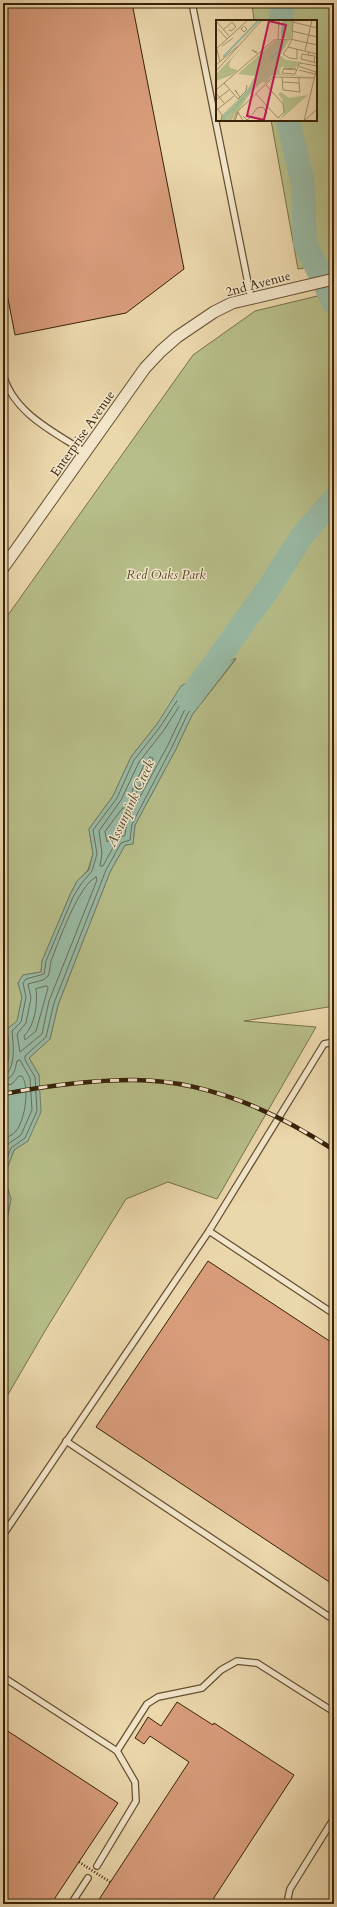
<svg xmlns="http://www.w3.org/2000/svg" width="337" height="1907" font-family="Cardo,serif">
<rect width="100%" height="100%" fill="#ebd7ac"/>
<filter id="stains"><feTurbulence type="fractalNoise" baseFrequency=".005" numOctaves="4"/><feColorMatrix values="0 0 0 0 .2 0 0 0 0 .09 0 0 0 0 .02 0 0 0 .5 -.17"/></filter>
<radialGradient id="worn" r=".72"><stop offset=".6" stop-color="#630" stop-opacity="0"/><stop offset="1" stop-color="#630" stop-opacity=".3"/></radialGradient>
<g fill="#b7be89" stroke="#787048">
<polygon points="252,3 334,3 334,263 298,269 271,120 316,120 316,21 254,21"/>
<path d="M334 292V1006L244 1021 316 1027 217 1199 168 1182 126 1199 45 1331 3 1403V1240L11 1199 4 1177 14 1150 28 1141 39 1075 29 1058 50 1039 58 1005 110 872 125 845 133 844 135 825 176 749 192 715 236 659 157 724 131 757 113 796 89 829 93 854 88 870 77 881 70 895 42 961 41 972 23 975 18 983 22 997 17 1022 7 1029C9 1044 12 1061 3 1073V622L193 355 255 311Z"/>
</g>
<path fill="#99baa5" stroke="#727d66" d="M236 658 192 715 176 749 135 825 133 844 125 845 110 872 58 1005 50 1039 29 1058 39 1075 41 1112 28 1141 14 1150 4 1177 11 1199 3 1240V1073C12 1061 9 1044 7 1029L17 1021 22 997 18 983 23 975 41 972 42 961 70 895 77 881 89 870 93 854 89 829 113 796 131 757 157 724 181 686Z"/>
<g fill="none" stroke-linecap="round" stroke-linejoin="round">
<g stroke="#686e56" stroke-width="1">
<polygon points="196,689 198,689 199,692 184,711 168,745 127,821 125,835 117,840 103,866 100,866 102,853 99,831 121,800 139,762 164,730 187,694"/>
<polygon points="150,757 153,758 153,760 136,793 133,793 132,791 144,765"/>
<path d="M123 808H125L126 810C121 821 118 837 107 842L105 832Z"/>
<path d="M96 877 97 880 49 1001 42 1034 20 1052 17 1034 26 1023 31 998 28 984 43 980 48 976C50 971 50 966 51 961 58 943 79 884 96 877Z"/>
<path d="M47 986 48 988 36 1031 25 1040 24 1036C35 1025 38 1004 36 989Z"/>
<path d="M3 1075 7 1074C16 1062 13 1044 12 1031L21 1022 26 997 23 983 26 979 44 974 46 961 73 897 81 884 92 871 97 854 93 830 117 798 134 760 160 727 184 690 216 674V677L188 713 172 747 132 824 130 840 121 843 106 870 54 1003 46 1037 25 1056V1060L35 1077 37 1111 25 1138 11 1148 3 1169"/>
<path d="M3 1080C14 1079 15 1070 17 1061L20 1060 30 1078 32 1110 21 1135 8 1144 3 1155"/>
<path d="M3 1086 12 1084 19 1076H22C30 1088 25 1120 16 1131 13 1135 7 1137 3 1140"/>
</g>
<g stroke="#99baa5" stroke-width="24">
<polyline points="280,21 284,3"/>
<polyline points="288,120 303,183 305,243 334,303"/>
<polyline points="189,699 268,589 302,536 334,499"/>
</g>
</g>
<g fill="#d89c7b" stroke="#382208">
<polygon points="3,3 132,3 184,269 126,313 15,335 5,283 3,283"/>
<polygon points="208,1261 334,1344 334,1585 96,1427"/>
<polygon points="177,1702 213,1725 214,1723 294,1775 210,1904 96,1904 189,1762 150,1736 144,1744 135,1738 148,1717 161,1726"/>
<polygon points="3,1728 118,1803 51,1904 3,1904"/>
</g>
<g fill="none" stroke-linecap="round" stroke-linejoin="round">
<defs>
<g id="lane">
<polyline points="192,3 251,298"/>
<path d="M3 374C13 413 54 432 85 452"/>
<polyline points="209,1231 334,1314"/>
<polyline points="66,1441 334,1620"/>
<polyline points="3,1535 209,1231 324,1044 334,1042"/>
<polyline points="3,1677 117,1751 135,1782 136,1801 97,1866"/>
<polyline points="117,1751 147,1704 158,1697 202,1688 221,1670 237,1661 257,1663 334,1712"/>
<polyline points="71,1904 88,1878"/>
<polyline points="288,1904 288,1898 290,1889 334,1818"/>
</g>
<polyline id="street" points="3,568 145,368 161,351 177,337 214,312 232,303 334,279"/>
</defs>
<use href="#lane" stroke="#654f31" stroke-width="8"/>
<use href="#street" stroke="#654f31" stroke-width="13"/>
<use href="#lane" stroke="#f2e5c9" stroke-width="5.5"/>
<use href="#street" stroke="#f2e5c9" stroke-width="11"/>
<defs>
<path id="rail" d="M3 1094C46 1086 89 1080 133 1080 206 1080 275 1111 334 1150"/>
</defs>
<use href="#rail" stroke="#382208" stroke-width="4.5"/>
<use href="#rail" stroke="#f2e5c9" stroke-width="3" stroke-dasharray="9" stroke-linecap="butt"/>
<polyline stroke="#382208" stroke-width="2.5" stroke-dasharray="1 2" stroke-linecap="butt" points="79,1862 110,1882"/>
</g>
<g text-anchor="middle" stroke-width="3" stroke-linejoin="round" paint-order="stroke">
<g font-size="13" fill="#382208" stroke="#f2e5c9">
<text transform="translate(258 283) rotate(-15)" y="5">2nd Avenue</text>
<text transform="translate(82 433) rotate(-55)" y="5">Enterprise Avenue</text>
</g>
<g font-size="13" font-style="italic" fill="#584928" stroke="#f2e5c9">
<text x="166" y="579">Red Oaks Park</text>
</g>
<g font-size="14" font-style="italic" fill="#50482f" stroke="#f2e5c9">
<text transform="translate(130 803) rotate(-65)" y="5">Assunpink Creek</text>
</g>
</g>
<g transform="translate(216 20)">
<rect width="101" height="101" fill="#ebd7ac"/>
<path d="M66 0H77L75 18H65ZM74 19 64 35 70 40 86 42 79 48 65 47 64 54 95 57 56 55 50 63 46 62 33 75 15 101H4L6 95 30 72 39 56 22 54 25 51 59 21ZM28 25 15 40 13 45 14 48 22 50 16 55 0 61V54ZM65 72 73 78 92 75 63 101 68 94 66 79 62 74Z" fill="#b7be89"/>
<path fill="none" stroke="#99baa5" stroke-width="2" d="M7 37 43 0M54 39 67 27 66 10 70 0M7 101 9 95 18 89 35 68"/>
<path fill="none" stroke="#a38f6a" stroke-width="1" d="M77 0 76 19 72 27 101 34M0 1 14 17M77 2 101 8M27 7 25 9 28 12 31 9 28 6M2 9 11 19M7 10 16 2 20 7 15 11 13 10M76 11 101 17M62 19 63 0M0 25 4 42M6 26 17 18M72 27 67 34 73 38 81 39V29M1 28 32 0M89 31 96 0M41 32 36 30 42 34M93 32 92 35 86 34 85 39 101 43M92 35 99 36 98 42M0 45 22 26M67 49 80 50M80 49 68 48 66 53 79 54 82 47M83 50 99 54M0 51 46 0M100 52 82 46 84 43 101 46M66 57 67 70 84 72 83 63M66 62 83 63V58M8 63 22 79 30 71 31 65M0 70 58 20 74 19 101 25M0 73 8 83M21 73 19 70 24 77M40 74 62 98 68 92 67 84 50 65M0 80 13 70M0 87 6 95 5 101M2 89 18 76M36 95 41 88 47 87 51 93 45 101M27 96 31 100 36 96M89 100 101 89M17 101 22 91 57 57 98 58M19 101 22 92 27 101M88 101 101 47"/>
<path fill="#c2185b" fill-opacity="0.15" stroke="#c2185b" stroke-width="2" d="M53 1 70 5 48 100 31 96Z"/>
<rect width="101" height="101" fill="none" stroke="#382208" stroke-width="2"/>
</g>
<rect width="337" height="1907" fill="none" stroke="#ebd7ac" stroke-width="16"/>
<rect x="4" y="4" width="329" height="1899" fill="none" stroke="#382208" stroke-width="2"/>
<rect x="8" y="8" width="321" height="1891" fill="none" stroke="#382208"/>
<rect width="100%" height="100%" filter="url(#stains)"/>
<rect width="100%" height="100%" fill="url(#worn)"/>
</svg>
